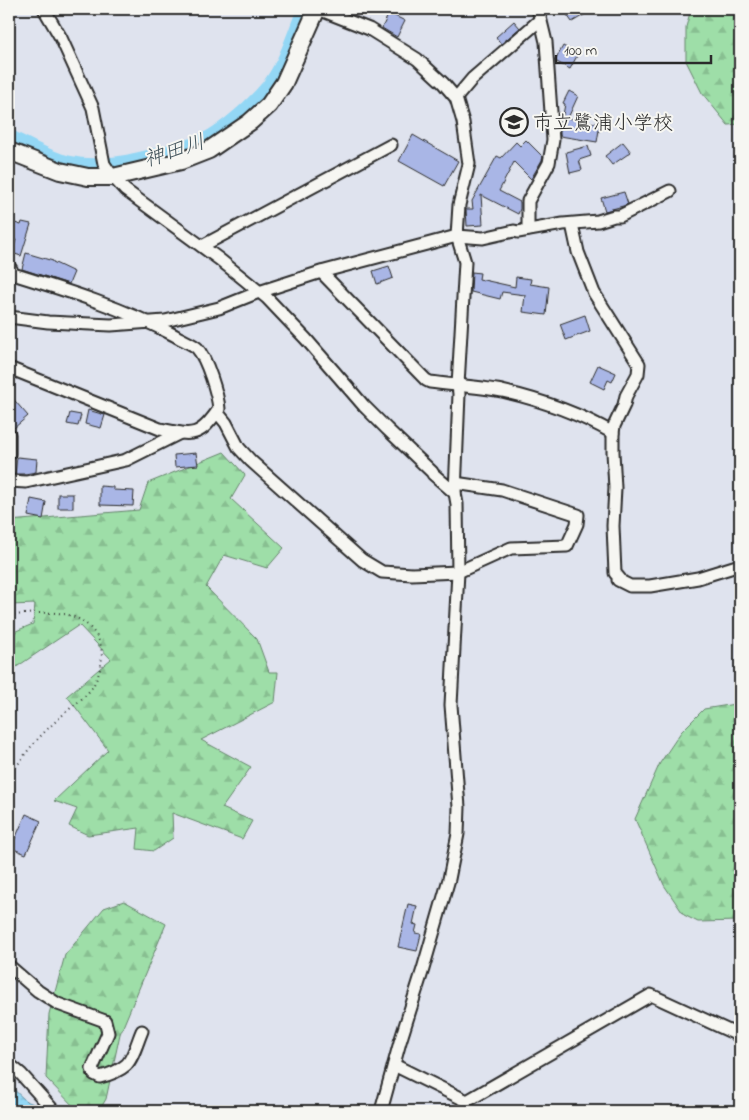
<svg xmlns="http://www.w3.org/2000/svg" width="749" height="1120" font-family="'Indie Flower','Klee One',sans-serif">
<defs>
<pattern id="forest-firs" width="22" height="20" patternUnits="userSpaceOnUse" patternTransform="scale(1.25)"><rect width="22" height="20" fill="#9edea8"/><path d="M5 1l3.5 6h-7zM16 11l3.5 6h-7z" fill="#88bf91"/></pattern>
<pattern id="water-ripples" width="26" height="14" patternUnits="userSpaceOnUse" patternTransform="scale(1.25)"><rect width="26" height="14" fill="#93d7f5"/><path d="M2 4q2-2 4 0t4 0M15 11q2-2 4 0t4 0" fill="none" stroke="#7fb9d2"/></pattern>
</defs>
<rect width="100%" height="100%" fill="#dfe3ee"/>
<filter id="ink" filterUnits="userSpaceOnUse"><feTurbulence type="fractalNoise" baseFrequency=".02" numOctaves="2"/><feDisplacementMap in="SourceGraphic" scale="10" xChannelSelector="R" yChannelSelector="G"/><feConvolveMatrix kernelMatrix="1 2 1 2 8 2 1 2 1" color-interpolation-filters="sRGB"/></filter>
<g filter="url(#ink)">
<g fill="url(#forest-firs)" stroke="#64846a">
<polygon points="691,9 740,9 740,124 728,125 702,93 686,61 686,27"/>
<polygon points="224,452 245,475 231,499 284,548 267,568 224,555 206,587 257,639 269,672 278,672 275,702 201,740 251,767 222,808 252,821 242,839 172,813 173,838 154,851 137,849 139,828 88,835 69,826 77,809 54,801 108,750 67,696 111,659 79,625 9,672 9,647 16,631 33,624 35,604 11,605 9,604 9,521 139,510 148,483"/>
<polygon points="735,704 740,704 740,921 698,922 684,915 664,885 635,819 660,763 681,732 704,709"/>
<polygon points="124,901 166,924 120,1034 106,1099 99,1111 78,1111 46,1078 49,1014 65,955 104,908"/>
</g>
<polygon fill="url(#water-ripples)" stroke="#6992a4" points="9,1085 26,1101 44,1108 48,1111 9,1111"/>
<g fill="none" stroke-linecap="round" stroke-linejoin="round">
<path stroke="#93d7f5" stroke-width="19" d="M9 139C28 148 48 161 68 165 103 173 140 162 173 153 184 150 196 147 206 142 227 132 255 106 270 88 288 66 296 35 307 9"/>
</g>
<g fill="#a9b6e6" stroke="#2b2b2b">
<polygon points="563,9 594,9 572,22"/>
<polygon points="389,13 405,21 397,37 382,28"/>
<polygon points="514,21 520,28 501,44 496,37"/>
<polygon points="563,46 578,54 570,69 555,61"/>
<polygon points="569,91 578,96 568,118 600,124 597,142 560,136 560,131 565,104 563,103"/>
<polygon points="413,135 458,161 444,186 399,161"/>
<polygon points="526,140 543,157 542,160 531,179 514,162 499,191 520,202 520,209 518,214 481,195 483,225 467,226 466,209 473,209 472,201 497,156 501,158 516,142 520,146"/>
<polygon points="623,142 631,152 612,165 605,156"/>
<polygon points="588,146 591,156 579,160 582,170 570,173 566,152"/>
<polygon points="624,192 628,204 623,206 605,211 601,198"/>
<polygon points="9,221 21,225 22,222 31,224 21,256 12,253 16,240 9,237"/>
<polygon points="26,253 53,261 53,262 74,272 69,284 22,269"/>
<polygon points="389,266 393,278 377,284 373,271"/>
<polygon points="472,272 480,273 479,279 515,287 516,277 531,279 530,284 549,287 546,315 523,312 525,295 502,292 500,299 471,292"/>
<polygon points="585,315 590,331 566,340 560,324"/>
<polygon points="598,365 616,373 612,382 608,380 604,389 590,382"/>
<polygon points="9,394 28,416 14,428 9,427"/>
<polygon points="88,410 105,415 101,428 85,424"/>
<polygon points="70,413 81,415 78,426 67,424"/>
<polygon points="196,453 198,465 175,467 174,455"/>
<polygon points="17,457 37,459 36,472 25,474 15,474"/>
<polygon points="100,486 113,487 113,490 134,491 133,506 100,505"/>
<rect x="58" y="494" width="15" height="14"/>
<polygon points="31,499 46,502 43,519 28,516"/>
<polygon points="26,814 41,821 26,854 11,848"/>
<polygon points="408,904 417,906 413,924 417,925 415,933 421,934 417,951 398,947"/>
</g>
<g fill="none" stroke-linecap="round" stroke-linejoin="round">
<defs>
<g id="street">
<polyline points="44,9 61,38 93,108 104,164 113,177 125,190 219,259 267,298 306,339 364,406 387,429 432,472 433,474 455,493"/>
<polyline points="318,9 369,29 417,59 443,83 456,98 463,122 469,164 459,205 457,236 465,262 458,385 459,394 455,493 457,504 458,572 451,705 459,807 458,834 449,879 423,969 400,1042 381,1111"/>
<polyline points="456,98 472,79 540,20"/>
<polyline points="572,224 578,252 594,293 639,364 638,374 626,396 624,405 614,426 613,433"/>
<polyline points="528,230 528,201 549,163 553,140 546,42 538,9"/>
<polyline points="202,246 391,145"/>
<path d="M9 269H11L13 274C68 291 123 308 174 335 180 339 193 344 197 348 207 359 218 395 219 409 199 438 193 436 160 429L9 368"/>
<path d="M321 272 426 380 430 382C454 385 479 387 502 391 541 400 579 413 613 433V452L615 488 613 526 615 573 620 579 618 580 630 586H650L698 578 740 565"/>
<polyline points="9,317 48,322 111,325 165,321 219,308 259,292 321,272 457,236 483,238 514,231 518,232 563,224 598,221 614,216 620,216 670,191"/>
<polyline points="217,412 226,423 239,448 251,461 362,560 382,572 412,574 458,572 511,548 567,546 577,524 578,515 502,490 455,483"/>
<polyline points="9,434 9,454"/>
<polyline points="9,481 26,482 126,460 180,433"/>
<path d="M9 966 38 991 58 1004 105 1021 108 1033 92 1069 94 1074 100 1077C108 1075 119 1071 126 1065 133 1059 138 1040 142 1031"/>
<polyline points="9,1064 21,1074 54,1111"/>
<polyline points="394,1065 467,1101 651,995 740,1036"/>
</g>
<polyline id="secondary" points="9,151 60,171 88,177 113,177 181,161 209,150 250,122 269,105 284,83 317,9"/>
</defs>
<use href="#street" stroke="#2b2b2b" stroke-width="15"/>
<use href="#secondary" stroke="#2b2b2b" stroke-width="20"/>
<path stroke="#2b2b2b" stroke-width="2" stroke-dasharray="1 4" stroke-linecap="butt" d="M9 615C41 614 75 604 96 635 106 650 102 671 93 686 86 697 75 704 66 712 48 728 30 745 17 766 14 770 10 777 9 783 8 799 15 817 9 832"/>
<use href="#street" stroke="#f6f6f2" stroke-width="11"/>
<use href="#secondary" stroke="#f6f6f2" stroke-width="16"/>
</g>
</g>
<defs>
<symbol id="school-ring" viewBox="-11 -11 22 22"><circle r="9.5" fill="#f6f6f2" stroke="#2b2b2b" stroke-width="1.5"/><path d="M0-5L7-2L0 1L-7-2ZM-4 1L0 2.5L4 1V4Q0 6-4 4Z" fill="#2b2b2b"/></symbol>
</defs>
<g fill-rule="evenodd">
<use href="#school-ring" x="498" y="106" width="32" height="32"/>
</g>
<g text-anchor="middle" stroke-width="4" stroke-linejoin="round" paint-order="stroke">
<g font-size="20" fill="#2b2b2b" stroke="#f6f6f2" text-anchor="start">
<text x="533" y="129">市立鷺浦小学校</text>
</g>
<g font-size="21" font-style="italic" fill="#45565e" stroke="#f6f6f2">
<text transform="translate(174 150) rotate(-18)" y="7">神田川</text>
</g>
</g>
<rect width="749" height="1120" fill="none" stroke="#f6f6f2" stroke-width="30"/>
<rect x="15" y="15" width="719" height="1090" fill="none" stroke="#2b2b2b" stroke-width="2" filter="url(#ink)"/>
<path d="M556 55v8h155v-8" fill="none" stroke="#2b2b2b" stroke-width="2.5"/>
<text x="564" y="55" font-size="15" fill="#2b2b2b" stroke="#f6f6f2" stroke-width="4" paint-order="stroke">100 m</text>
</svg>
